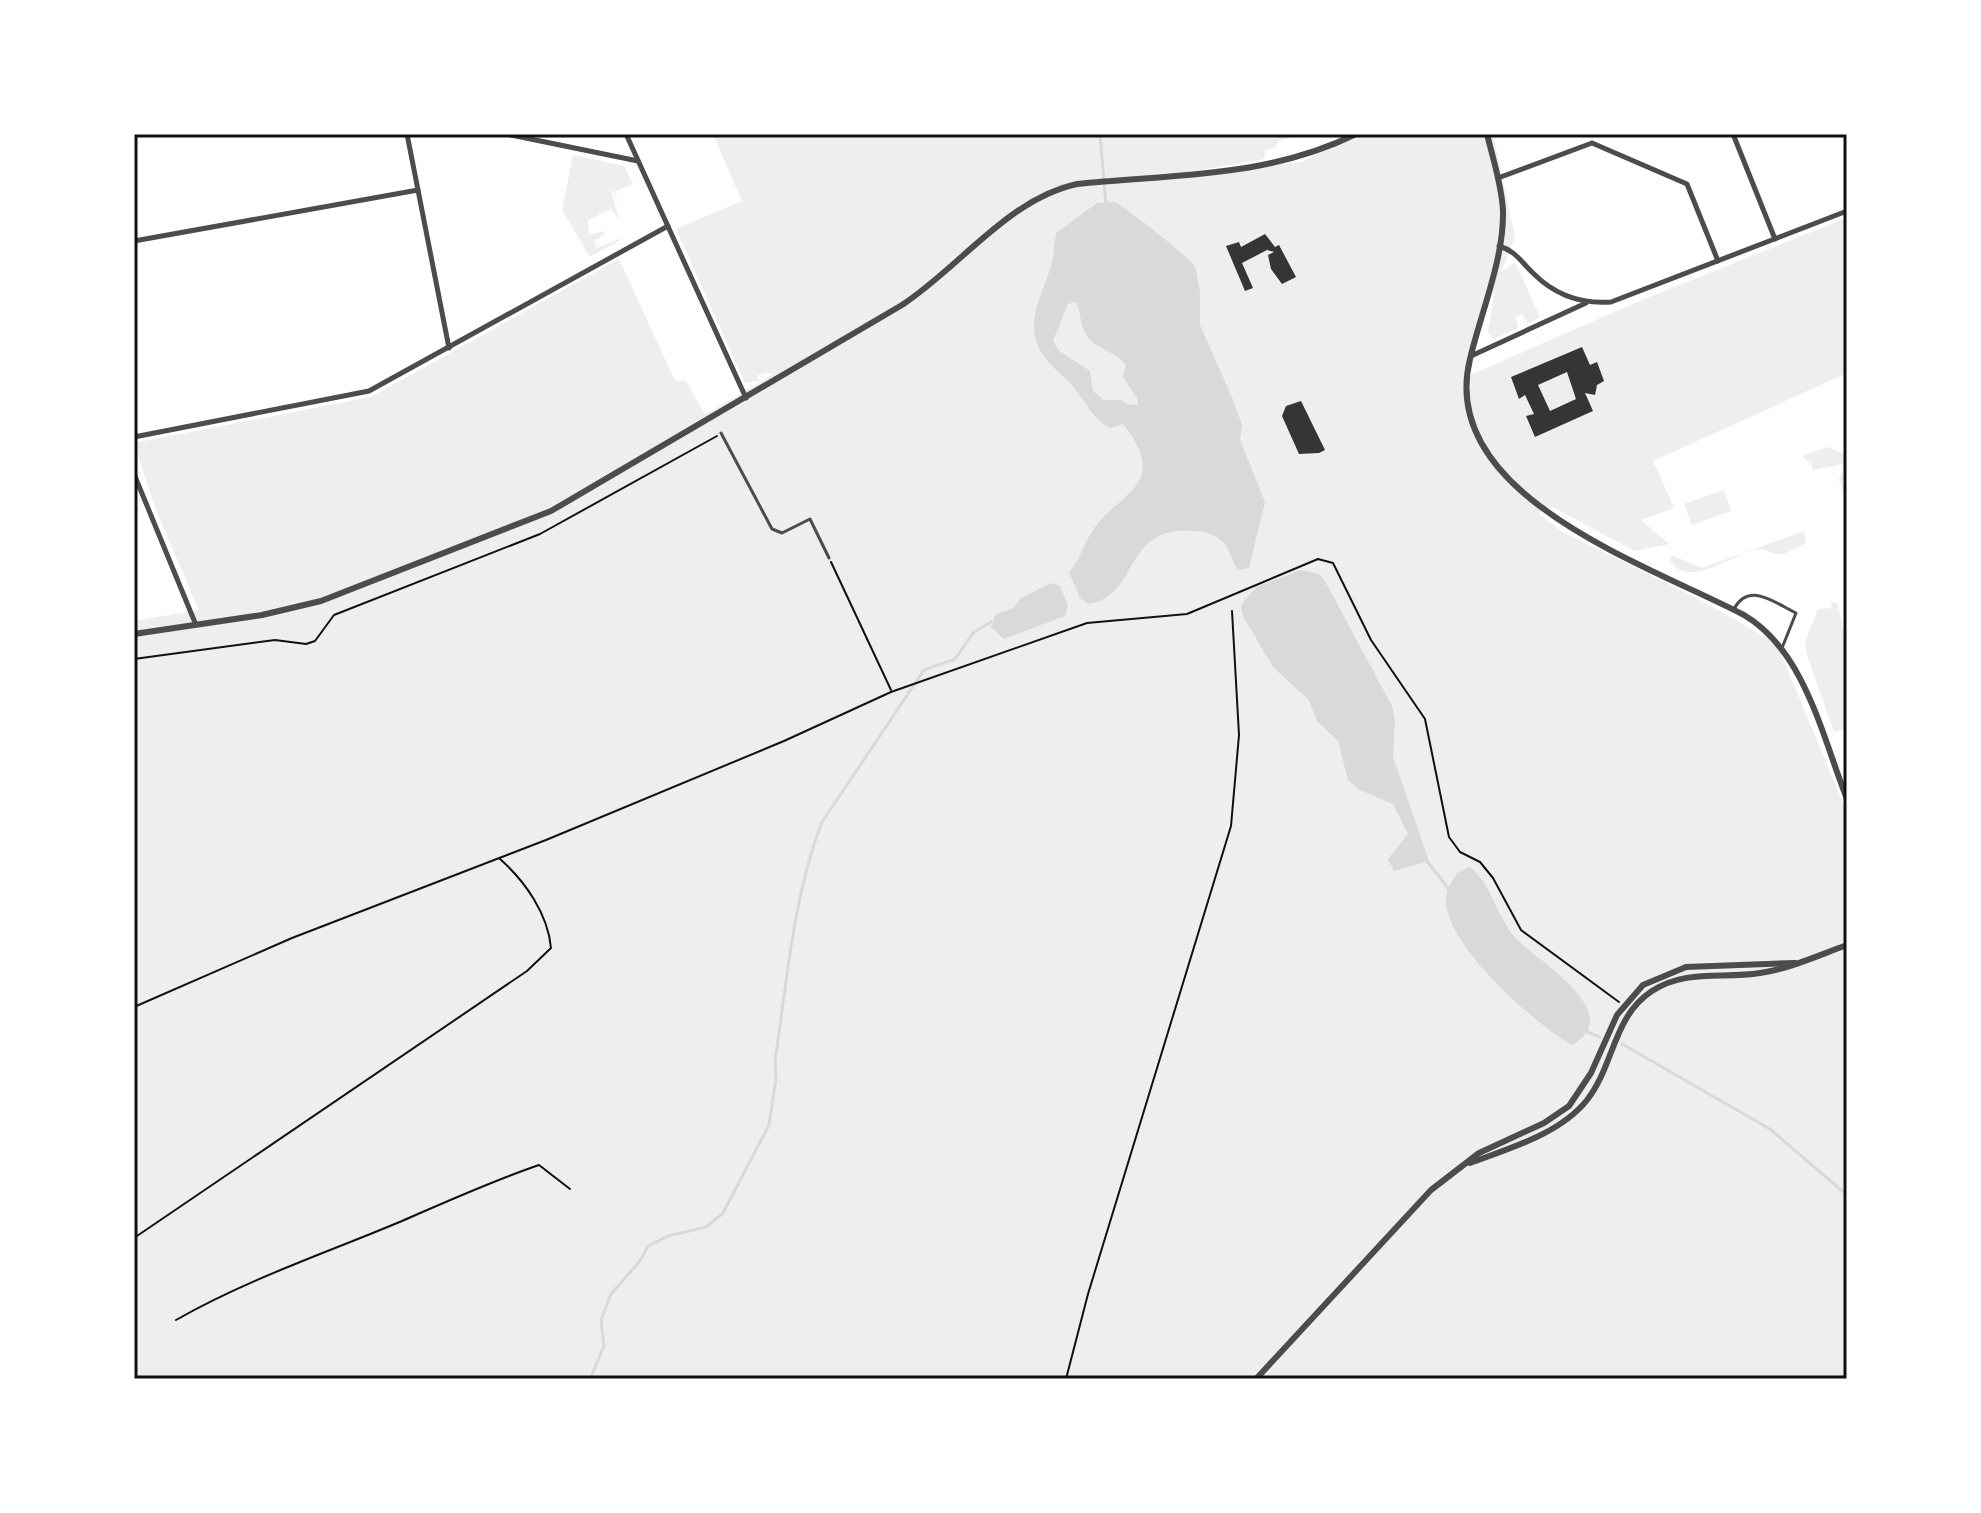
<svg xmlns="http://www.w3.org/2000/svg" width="1981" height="1513" font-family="Inter,sans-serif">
<rect width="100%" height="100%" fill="#fff"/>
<g fill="#eee">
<polygon points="713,134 1305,134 1278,141 1275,148 1266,150 1264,159 1189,172 1302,162 1357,134 1493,134 1515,237 1501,272 1514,263 1517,266 1540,317 1528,324 1522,314 1516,317 1518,328 1494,339 1488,333 1495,289 1465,366 1468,376 1642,300 1847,218 1847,373 1653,461 1674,508 1641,520 1669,544 1635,551 1552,507 1538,513 1561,531 1697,598 1777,644 1847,813 1847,1379 134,1379 134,621 199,610 157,513 134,443 371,397 619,259 675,381 686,381 705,415 773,374 764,373 757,376 760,381 745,383 676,229 742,201"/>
<polygon points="573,155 624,166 633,184 614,192 621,209 610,186 619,220 611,209 588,220 589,235 602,231 605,235 594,241 597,248 627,236 590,257 562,210"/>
<polygon points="1828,447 1846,455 1847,502 1839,480 1844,464 1813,470 1811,464 1802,456"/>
<polygon points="1724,490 1731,511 1692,525 1684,504"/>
<path d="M1804 531 1806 543C1797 547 1786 555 1777 554 1771 553 1765 549 1759 549 1735 551 1686 594 1669 558L1674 556 1702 568Z"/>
<polygon points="1831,601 1838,604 1847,653 1847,728 1834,732 1807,655 1805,642 1818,609 1832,608"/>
</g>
<g fill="#d9d9d9" fill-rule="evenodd">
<path d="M1115 202C1128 209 1186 255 1195 266L1200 292V325L1233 400 1242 425 1240 440 1265 502 1249 568 1238 570C1232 562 1231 551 1224 543 1217 535 1207 532 1196 531 1120 524 1142 596 1088 604L1080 598 1069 572C1080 560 1083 546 1091 533 1115 493 1173 487 1123 424L1110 428C1092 419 1087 403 1074 388 1064 375 1049 366 1041 352 1023 320 1044 293 1052 263 1054 254 1054 243 1056 233L1097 203ZM1076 302C1082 314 1079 327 1089 339 1101 351 1116 352 1126 365L1123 377 1137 398 1138 405 1127 404 1122 400H1104L1093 391 1090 371 1059 351 1053 341 1068 304Z"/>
<polygon points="1301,570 1319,574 1326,583 1392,706 1395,721 1393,757 1429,861 1394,871 1388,859 1408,834 1393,804 1358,789 1348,780 1338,741 1317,721 1309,700 1273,667 1243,616 1241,605 1256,587"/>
<polygon points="1051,583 1060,586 1068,605 1065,616 1004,639 991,627 995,615 1013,608 1021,598"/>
<path d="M1470 867C1490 882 1497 915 1513 935 1531 958 1630 1012 1572 1045 1535 1024 1441 942 1446 896 1447 889 1454 879 1457 873Z"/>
</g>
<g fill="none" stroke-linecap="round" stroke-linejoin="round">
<g stroke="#d9d9d9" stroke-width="3">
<polyline points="1100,134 1106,206"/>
<polyline points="1426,860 1451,892"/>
<polyline points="1585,1031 1600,1037"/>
<polyline points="1622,1044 1770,1129 1847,1195"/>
<path d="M590 1379 604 1346 601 1320 611 1294 640 1261 648 1246 668 1236 706 1227 723 1213 769 1125 776 1078 775 1061C787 982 793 897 822 822L924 670 955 659 973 633 991 622"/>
</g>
</g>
<g fill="#353535" fill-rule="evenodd">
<polygon points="1265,234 1275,247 1279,245 1296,277 1282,284 1271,269 1268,255 1274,252 1267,250 1242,263 1253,288 1245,291 1226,246 1239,242 1241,247"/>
<path d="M1582 347 1590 365 1597 362 1604 381 1597 385 1595 395 1585 393 1593 411 1535 437 1526 416 1534 414 1525 395 1519 399 1511 377ZM1567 372 1576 399 1550 411 1538 385Z"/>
<polygon points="1301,401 1325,450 1319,453 1299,454 1282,416 1286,406"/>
</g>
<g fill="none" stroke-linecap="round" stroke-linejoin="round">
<g stroke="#111" stroke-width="2">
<polyline points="831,562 891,690"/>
<polyline points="134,659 275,640 306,644 315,641 334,615 540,534 717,436"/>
<polyline points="134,1007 292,938 546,840 784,741 891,692 1087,623 1187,614 1318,559 1333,563 1371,640 1425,719 1449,837 1460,852 1480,862 1493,878 1521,930 1619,1002"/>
<path d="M134 1238 527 971 551 948C548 914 525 881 500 859"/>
<path d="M176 1320C248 1279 326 1253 402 1221 448 1201 492 1181 539 1165L570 1189"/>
<polyline points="1066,1379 1088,1294 1231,826 1239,735 1232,611"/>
</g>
<g stroke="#4c4c4c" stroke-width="3">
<polyline points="721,433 772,529 782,533 810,519 829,558"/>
<path d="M1734 609C1749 581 1775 603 1796 613L1782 648"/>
</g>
<g stroke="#4c4c4c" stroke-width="5">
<polyline points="407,134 449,348"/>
<polyline points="506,134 638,161"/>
<polyline points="626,134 746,398"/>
<polyline points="1733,134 1775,239"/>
<polyline points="1498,178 1592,143 1687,184 1718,261"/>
<polyline points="134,241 418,190"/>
<path d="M1499 246C1516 251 1521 262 1534 274 1555 295 1582 304 1611 302L1847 211"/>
<polyline points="1471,356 1586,303"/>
<polyline points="134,437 369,391 668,226"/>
<polyline points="134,474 196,625"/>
</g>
<g stroke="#4c4c4c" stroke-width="6">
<path d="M1487 134C1493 159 1502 186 1503 211 1504 259 1481 312 1470 359 1436 496 1651 566 1744 615 1805 651 1822 736 1847 799"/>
<path d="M134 634 262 615 321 601 551 511 902 305C960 267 1008 199 1077 184 1173 174 1267 178 1356 134"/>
<path d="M1470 1163C1510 1148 1560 1134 1587 1100 1614 1066 1613 1016 1652 991 1686 969 1722 979 1760 973 1789 969 1819 955 1847 945"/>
<polyline points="1256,1379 1431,1190 1479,1153 1544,1123 1569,1106 1591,1073 1617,1015 1643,985 1686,967 1795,963"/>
</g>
</g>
<rect width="1981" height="1513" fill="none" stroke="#ffffff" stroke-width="272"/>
<rect x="136" y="136" width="1709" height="1241" fill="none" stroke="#111" stroke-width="3"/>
</svg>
